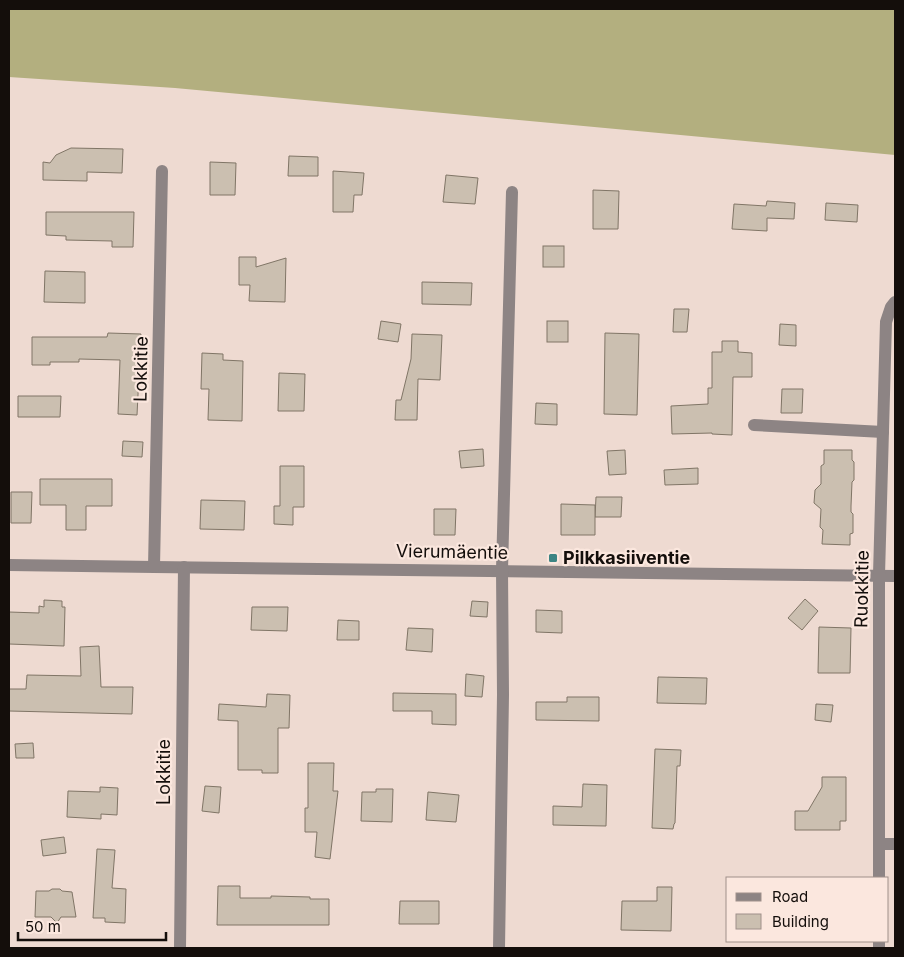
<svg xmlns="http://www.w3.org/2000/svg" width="904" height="957" font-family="Inter,sans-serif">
<rect width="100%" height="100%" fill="#eedad1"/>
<polygon fill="#b3af7f" points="9,9 895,9 895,155 175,88 9,77"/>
<g fill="#cbbfb0" stroke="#807566">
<polygon points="71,148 123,149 122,173 87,172 87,181 43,180 43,162 50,163 56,155"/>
<polygon points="289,156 318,157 318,176 288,176"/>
<polygon points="210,162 236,163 235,195 210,195"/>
<polygon points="333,171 364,173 362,195 354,195 353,212 333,212"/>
<polygon points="446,175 478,178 475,204 443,202"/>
<polygon points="593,190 619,191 618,229 593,229"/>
<polygon points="767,201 795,203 794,219 767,218 767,231 732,229 734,204 766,206"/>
<polygon points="826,203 858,205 857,222 825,220"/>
<polygon points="46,212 134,212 133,247 112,247 112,241 66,240 66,236 46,235"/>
<rect x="543" y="246" width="21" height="21"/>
<polygon points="239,257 256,257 256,267 286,258 285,302 249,301 250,285 239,285"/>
<polygon points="45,271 85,272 85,303 44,302"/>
<polygon points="422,282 472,283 471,305 422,304"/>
<polygon points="674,309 689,309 687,332 673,332"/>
<polygon points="381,321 401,324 398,342 378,339"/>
<rect x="547" y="321" width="21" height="21"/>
<polygon points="780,324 796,325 796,346 779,345"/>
<polygon points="108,333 141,334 137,415 118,414 120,360 79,359 79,362 50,362 50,365 32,365 32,337 107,337"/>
<polygon points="605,333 639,334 637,415 604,414"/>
<polygon points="412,334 442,335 440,380 418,379 417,420 395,420 396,400 401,400 411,359"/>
<polygon points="722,341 738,341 738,352 752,353 752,377 733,377 732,435 712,434 712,433 672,434 671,406 708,404 708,388 712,388 712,352 722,352"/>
<polygon points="202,353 223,354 223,360 243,361 242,421 208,420 209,389 201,389"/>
<polygon points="279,373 305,374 304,411 278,411"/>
<polygon points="782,389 803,389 802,413 781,413"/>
<polygon points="18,396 61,396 60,417 18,417"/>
<polygon points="536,403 557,404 557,425 535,424"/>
<polygon points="123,441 143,442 142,457 122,456"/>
<polygon points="483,449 484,466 461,468 459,451"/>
<polygon points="625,450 626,474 609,475 607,451"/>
<polygon points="824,450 852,450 852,460 854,462 854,480 852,482 851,506 851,512 853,514 853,533 850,534 850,545 822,544 823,530 820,527 821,509 814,503 815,490 821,484 821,466 824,464"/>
<polygon points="280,466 304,466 304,507 293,507 293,525 274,524 274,506 280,506"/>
<polygon points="698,468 698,484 665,485 664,470"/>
<polygon points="40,479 112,479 112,506 86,506 86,530 66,530 66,505 40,505"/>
<polygon points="11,492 32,492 31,523 11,523"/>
<polygon points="596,497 622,497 621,517 595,517"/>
<polygon points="201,500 245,501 244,530 200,529"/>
<polygon points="561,504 595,505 595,535 561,535"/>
<polygon points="434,509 456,509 455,535 434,535"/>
<polygon points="805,599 818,611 802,630 788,618"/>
<polygon points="44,600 62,601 62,607 65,607 64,646 9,644 9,612 39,613 39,606 44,607"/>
<polygon points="472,601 488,602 487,617 470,616"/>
<polygon points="252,607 288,607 287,631 251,630"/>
<polygon points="536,610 562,611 562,633 536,632"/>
<polygon points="338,620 359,621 359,640 337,640"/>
<polygon points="819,627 851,628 850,673 818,673"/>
<polygon points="408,628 433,629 432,652 406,650"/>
<polygon points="99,646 101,687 133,687 132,714 9,711 9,689 26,689 27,675 81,676 80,647"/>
<polygon points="466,674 484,676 482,697 465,696"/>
<polygon points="658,677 707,678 706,704 657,703"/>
<polygon points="393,693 456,694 456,725 432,724 432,711 393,711"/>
<polygon points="267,694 290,695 289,728 278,728 278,773 262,773 262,770 238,770 238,721 218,720 219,704 266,707"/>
<polygon points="567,697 599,697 599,721 536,720 536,702 567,702"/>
<polygon points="816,704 833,705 831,722 815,720"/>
<polygon points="33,743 34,758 16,758 15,744"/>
<polygon points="655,749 681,750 680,766 677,766 675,823 674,824 673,829 652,828"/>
<polygon points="308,763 334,763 333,791 338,791 330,859 315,857 317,832 305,832 305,808 308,808"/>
<polygon points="822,777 846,777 846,821 840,821 840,830 795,830 795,811 808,811 822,787"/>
<polygon points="583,784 607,785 606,826 553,825 553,806 582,807"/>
<polygon points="205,786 221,787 219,813 202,811"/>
<polygon points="100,787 118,788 117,815 101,814 101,819 67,817 68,791 100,792"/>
<polygon points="376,789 393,789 392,822 361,821 362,792 376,792"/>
<polygon points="428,792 459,795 456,822 426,820"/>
<polygon points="64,837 66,853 43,856 41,840"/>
<polygon points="97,849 115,850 112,888 126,889 125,923 105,922 105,918 93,918"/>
<polygon points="218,886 240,886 240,898 271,898 271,896 310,897 310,899 329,899 329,925 217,925"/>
<polygon points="657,887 672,887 671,931 621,930 622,901 657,901"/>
<polygon points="52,889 60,889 62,891 72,892 76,917 61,917 57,923 51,917 35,917 36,891 49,891"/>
<polygon points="400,901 439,901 439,924 399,924"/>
</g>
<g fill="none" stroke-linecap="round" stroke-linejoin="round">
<g stroke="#8d8484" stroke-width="12">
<polyline points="754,425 883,432"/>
<polyline points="9,565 154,567 895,576"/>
<polyline points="154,567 162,171"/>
<polyline points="879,844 895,844"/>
<polyline points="879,878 879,575 886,322 891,307 895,302"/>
<polyline points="180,948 184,567"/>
<polyline points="499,948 503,695 502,570 512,192"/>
<polyline points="879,948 879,941"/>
</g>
</g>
<rect fill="#3c8483" stroke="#fbe7de" stroke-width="2" x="548" y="553" width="10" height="10" rx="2.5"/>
<g text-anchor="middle" stroke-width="4.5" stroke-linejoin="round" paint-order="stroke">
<g font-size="18" fill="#140e0b" stroke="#fbe7de">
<text transform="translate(141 369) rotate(-89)" y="6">Lokkitie</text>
<text transform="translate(452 552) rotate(1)" y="6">Vierumäentie</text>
<text transform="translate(862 589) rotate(-89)" y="6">Ruokkitie</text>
<text transform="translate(164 772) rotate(-90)" y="6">Lokkitie</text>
</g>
<g font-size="18" font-weight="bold" fill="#140e0b" stroke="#fbe7de" text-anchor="start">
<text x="563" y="564">Pilkkasiiventie</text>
</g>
</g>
<rect width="904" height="957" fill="none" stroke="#140e0b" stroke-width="20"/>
<rect x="726" y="877" width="162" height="65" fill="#fbe7de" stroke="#9f908a"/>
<rect x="736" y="893" width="25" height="8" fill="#8d8484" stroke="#9f908a"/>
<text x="772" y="902" font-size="15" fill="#140e0b">Road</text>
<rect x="736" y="914" width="25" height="15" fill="#cbbfb0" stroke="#9f908a"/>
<text x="772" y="927" font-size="15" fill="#140e0b">Building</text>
<path d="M18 932v8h148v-8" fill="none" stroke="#140e0b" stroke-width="2.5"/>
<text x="25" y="932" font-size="15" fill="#140e0b" stroke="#fbe7de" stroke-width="4" paint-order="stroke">50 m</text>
</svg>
